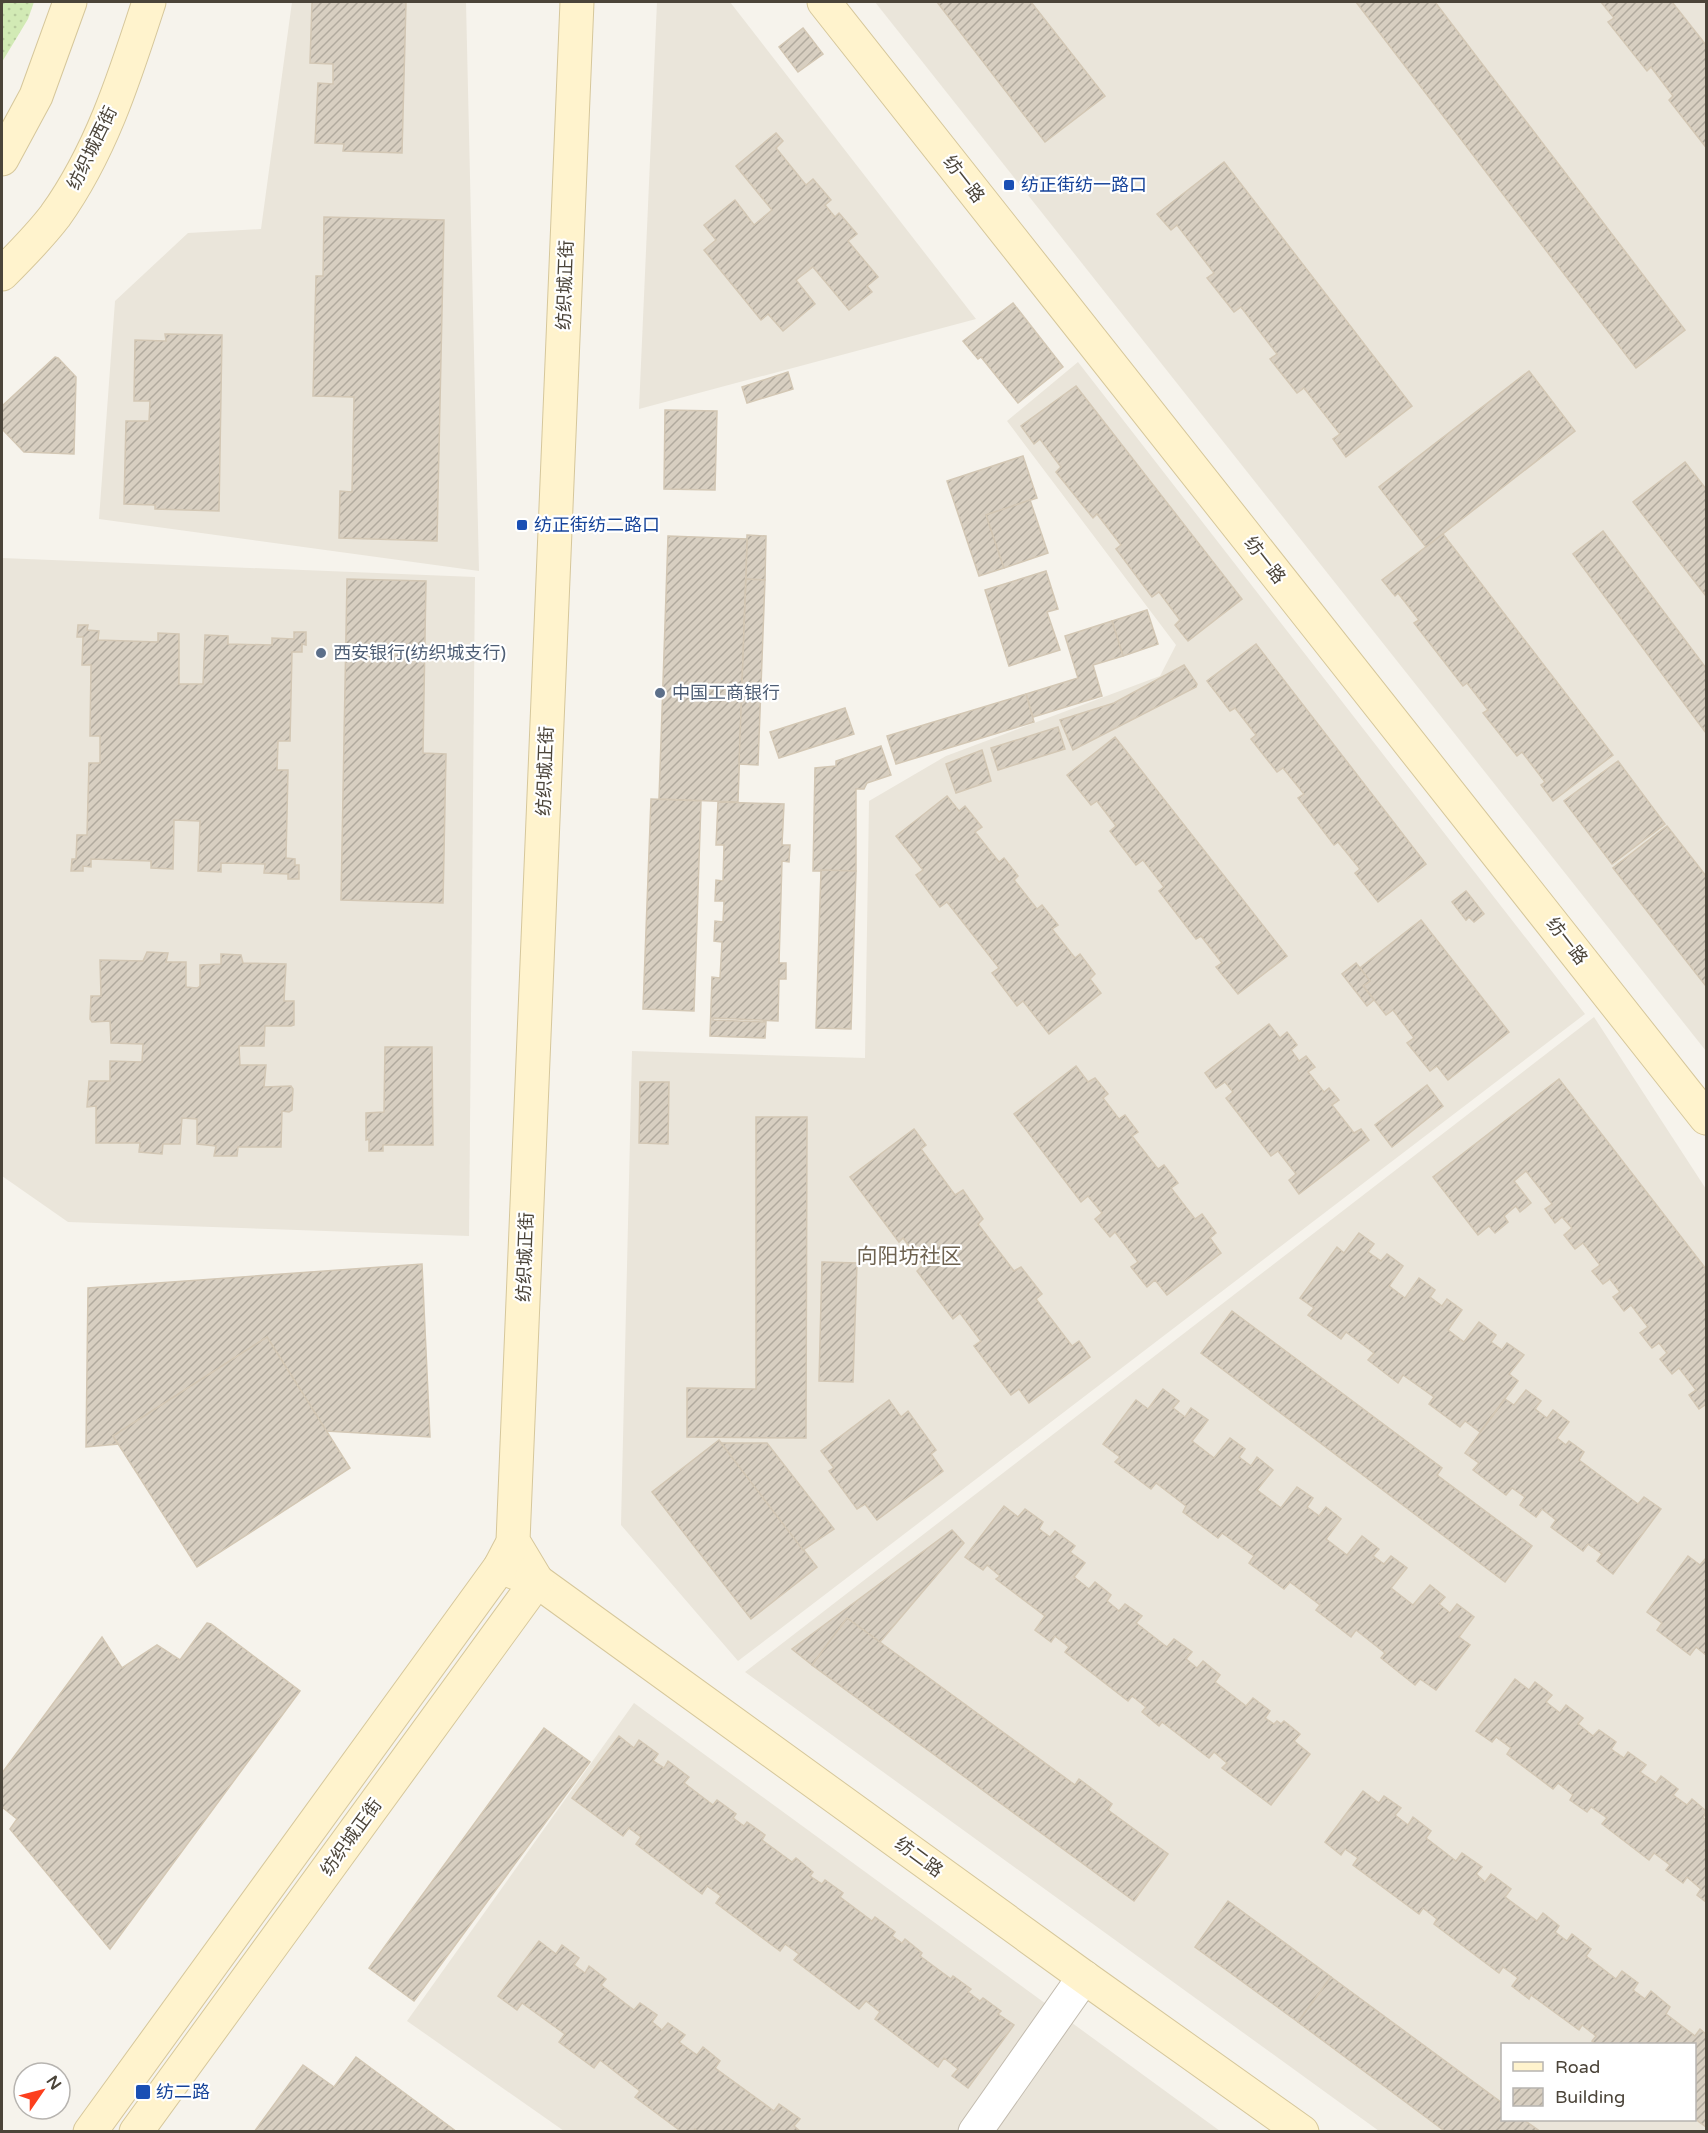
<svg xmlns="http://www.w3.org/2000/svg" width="1708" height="2133" font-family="'Varela Round','Noto Sans SC',sans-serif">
<defs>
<pattern id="park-dots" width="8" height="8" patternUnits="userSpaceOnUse" patternTransform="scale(1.5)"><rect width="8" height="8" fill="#d2eab5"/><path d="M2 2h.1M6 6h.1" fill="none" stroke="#b6ca9c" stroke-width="1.8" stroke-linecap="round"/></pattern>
<pattern id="building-hatch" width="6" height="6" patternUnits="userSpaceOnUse" patternTransform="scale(1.5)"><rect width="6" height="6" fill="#d8cfc1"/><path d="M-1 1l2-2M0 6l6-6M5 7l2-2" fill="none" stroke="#b1aa9e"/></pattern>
</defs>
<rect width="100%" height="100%" fill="#f6f3ec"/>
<g fill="#eae5da" fill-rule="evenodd">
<polygon points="292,2 466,2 479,571 99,519 115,301 188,233 261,229"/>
<polygon points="657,2 730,2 976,319 639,409"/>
<polygon points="875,2 1706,2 1706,1051"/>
<polygon points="1078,362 1585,1014 738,1661 621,1525 632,1051 865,1058 869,801 946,756 1160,676 1176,645 1007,421"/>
<polygon points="2,558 475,577 469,1236 68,1222 2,1176"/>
<path d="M1594 1017 1706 1189V2131H1379L745 1672ZM1502 2044H1694V2120H1502Z"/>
<polygon points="634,1703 1220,2131 564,2131 407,2021"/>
</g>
<polygon fill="url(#park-dots)" points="2,2 34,2 28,19 2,62"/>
<g fill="url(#building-hatch)" stroke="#d3c7b4" stroke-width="1.5">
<polygon points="312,2 406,2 402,153 343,151 344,144 315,143 318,83 333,84 333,64 310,63"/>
<polygon points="937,2 1031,2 1105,96 1045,142"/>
<polygon points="1356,2 1435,2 1685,330 1636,368"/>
<polygon points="1601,2 1672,2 1706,45 1706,144 1705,146 1669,100 1673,96 1651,67 1647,71 1608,22 1614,18"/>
<polygon points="803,28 823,54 798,72 779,47"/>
<polygon points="776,133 783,141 776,148 806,185 813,179 831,200 825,205 835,217 839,213 857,234 848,241 878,277 867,286 872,292 849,310 813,267 796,280 815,304 783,331 768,314 761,320 704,250 716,240 704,225 735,200 754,225 772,210 736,166"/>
<polygon points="1224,162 1412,406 1346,457 1333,439 1340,434 1304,388 1297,393 1270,359 1277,354 1241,307 1234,312 1207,278 1214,273 1177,225 1171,230 1157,214"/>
<polygon points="324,217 444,220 437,541 339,538 340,491 352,492 354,397 313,396 316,276 323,276"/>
<polygon points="1013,303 1063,367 1018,403 981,357 978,359 963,341"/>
<polygon points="165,334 222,335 219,511 155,509 155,505 124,504 126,421 149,421 150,401 134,401 135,340 166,341"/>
<polygon points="55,357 58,358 76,377 74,454 24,452 2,429 2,406"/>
<polygon points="1529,371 1575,431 1426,547 1379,487"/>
<polygon points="788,372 793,389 747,403 742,387"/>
<polygon points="1076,386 1242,599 1188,641 1175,625 1180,620 1159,592 1152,597 1116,549 1121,545 1097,514 1093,518 1056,472 1061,467 1040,439 1034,444 1021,426"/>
<polygon points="665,410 717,411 715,490 664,489"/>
<polygon points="1023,456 1037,498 986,515 1004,568 979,576 947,481"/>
<polygon points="1685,462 1706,489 1706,596 1633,502"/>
<polygon points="1030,500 1048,553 1004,568 986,515"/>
<polygon points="1603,531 1706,668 1706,733 1573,554"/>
<polygon points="1443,534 1613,755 1553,801 1541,785 1545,782 1522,752 1517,756 1483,713 1488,710 1467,683 1463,686 1414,623 1419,620 1398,593 1395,596 1382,580"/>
<polygon points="747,535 766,536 765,580 746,579"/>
<polygon points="668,536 747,539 738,802 659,799"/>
<polygon points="1046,571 1058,609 1047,612 1060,650 1009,666 985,590"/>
<polygon points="347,579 426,581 423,753 446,754 443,903 341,900"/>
<polygon points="746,579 765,580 758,765 739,764"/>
<polygon points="1147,610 1158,644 1123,656 1112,621"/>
<polygon points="1112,621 1123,656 1093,665 1102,696 1033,717 1026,694 1078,678 1065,636"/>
<polygon points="78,625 88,625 87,630 99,631 98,640 158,642 158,633 179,634 179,684 203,684 205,635 228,636 228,644 272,645 272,638 294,639 294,632 306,632 306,645 302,644 302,652 292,652 290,741 278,741 277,770 288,770 286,858 295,859 295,865 299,865 299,879 288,879 288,874 264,873 265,864 221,863 221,872 198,871 200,821 174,820 173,869 151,868 151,861 91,859 91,867 83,866 83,871 71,871 72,859 76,859 77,835 87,835 89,763 100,763 100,736 90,736 91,665 82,665 83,637 77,637"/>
<polygon points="1256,644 1426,864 1378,902 1355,873 1360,869 1338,842 1334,845 1298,798 1304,794 1283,768 1277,772 1251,739 1256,735 1235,708 1230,711 1207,681"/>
<polygon points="1184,665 1197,684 1196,687 1073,750 1060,720 1114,703"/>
<polygon points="1026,694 1034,722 896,764 887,736"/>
<polygon points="845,708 854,734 779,758 770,732"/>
<polygon points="1058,727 1065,749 998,770 991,748"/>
<polygon points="1115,737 1287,956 1238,994 1216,967 1222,963 1201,936 1196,939 1159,891 1164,887 1143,860 1136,865 1110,831 1116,826 1097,801 1091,805 1067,775"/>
<polygon points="881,746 891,775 867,783 864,789 856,789 856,871 813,871 815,768 836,766 836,761"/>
<polygon points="982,750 991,781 956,793 946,764"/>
<polygon points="1618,761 1665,824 1612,864 1564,801"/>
<polygon points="947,796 959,811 965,806 982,827 975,832 999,862 1004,858 1018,876 1014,880 1037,909 1042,905 1058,925 1052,929 1075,958 1080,954 1095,974 1090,979 1101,993 1049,1034 1023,1001 1017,1006 992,973 999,968 947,902 940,907 916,875 923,870 896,836"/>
<polygon points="651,799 701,801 694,1011 643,1009"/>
<polygon points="718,802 784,804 782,845 790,845 789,862 782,861 779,963 786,963 786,979 779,979 778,1021 713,1018 713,1020 766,1022 765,1038 710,1036 712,977 720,978 722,942 714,941 715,921 723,922 724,901 715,901 716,880 723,881 724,845 716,845"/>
<polygon points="1667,826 1706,876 1706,986 1613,868"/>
<polygon points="821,870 856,871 851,1029 816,1028"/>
<polygon points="1466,891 1484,914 1474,922 1469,917 1466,920 1452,902"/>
<polygon points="1421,920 1509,1032 1448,1080 1437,1066 1430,1071 1407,1043 1414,1038 1393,1010 1386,1015 1363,986 1370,981 1360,968"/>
<polygon points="147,952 168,953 166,962 186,962 186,987 197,988 200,986 200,965 221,964 221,954 241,955 243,963 286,964 284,1001 294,1001 294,1025 291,1026 265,1026 264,1046 239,1046 240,1065 266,1065 264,1087 291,1086 293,1089 292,1110 289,1112 282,1111 281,1147 238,1147 237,1156 214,1156 216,1146 197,1144 197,1119 182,1118 180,1144 163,1144 162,1154 139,1152 140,1143 96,1143 96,1106 87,1107 89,1081 110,1081 110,1061 142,1062 143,1044 111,1043 110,1021 92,1022 90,1019 91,996 101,996 100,960 143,961"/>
<polygon points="1356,963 1370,981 1363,986 1374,1000 1367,1006 1342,974"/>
<polygon points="1269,1024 1280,1038 1287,1032 1297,1045 1291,1050 1299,1061 1306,1056 1315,1067 1308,1072 1324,1092 1329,1088 1339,1100 1332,1105 1354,1133 1361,1129 1369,1140 1299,1194 1289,1180 1296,1174 1278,1151 1271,1156 1226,1098 1233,1092 1225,1082 1216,1088 1205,1073"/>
<polygon points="385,1047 432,1047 433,1145 383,1145 383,1151 369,1151 369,1139 366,1140 366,1113 384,1112"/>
<polygon points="1076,1066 1088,1082 1095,1078 1108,1094 1103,1098 1119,1119 1125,1115 1138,1132 1132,1136 1158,1169 1164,1165 1178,1183 1171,1188 1195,1219 1202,1214 1216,1233 1210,1238 1221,1253 1167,1295 1155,1280 1147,1287 1131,1267 1138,1262 1115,1232 1110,1237 1095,1219 1102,1213 1088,1196 1081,1202 1014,1114"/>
<polygon points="1559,1079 1706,1269 1706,1407 1705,1405 1699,1409 1689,1395 1696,1390 1679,1368 1672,1374 1660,1359 1667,1353 1659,1343 1652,1348 1640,1333 1648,1327 1631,1305 1624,1311 1613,1297 1620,1292 1610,1279 1603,1284 1592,1271 1600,1265 1583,1243 1575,1249 1564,1235 1572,1228 1562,1217 1555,1223 1545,1209 1552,1204 1526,1171 1514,1181 1531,1203 1520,1212 1516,1206 1504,1216 1508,1222 1495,1233 1489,1226 1478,1235 1433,1177"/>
<polygon points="640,1082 669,1082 668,1144 639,1143"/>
<polygon points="1427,1085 1443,1106 1392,1147 1375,1125"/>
<polygon points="756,1117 807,1117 806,1438 687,1437 687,1388 756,1389"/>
<polygon points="914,1129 926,1145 921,1149 955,1195 963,1190 983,1219 978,1224 1014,1271 1021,1267 1042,1294 1036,1299 1072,1346 1079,1341 1090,1357 1029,1403 1019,1389 1011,1395 974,1346 981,1341 960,1313 953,1319 917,1271 923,1265 903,1238 899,1242 850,1177"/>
<polygon points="1359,1233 1374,1244 1368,1252 1381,1261 1387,1254 1403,1266 1389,1286 1405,1298 1419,1278 1435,1290 1430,1297 1442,1306 1447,1299 1462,1310 1448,1330 1464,1342 1479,1322 1496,1335 1491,1342 1502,1350 1507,1343 1524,1355 1509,1374 1518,1381 1480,1432 1465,1421 1460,1427 1429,1404 1434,1397 1403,1375 1398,1383 1368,1360 1374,1353 1346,1332 1341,1339 1308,1315 1314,1308 1300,1298 1337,1247 1344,1253"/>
<polygon points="822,1262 857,1263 853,1382 819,1381"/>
<polygon points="422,1264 430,1437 326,1431 267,1337 113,1436 118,1444 86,1447 88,1288"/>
<polygon points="1232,1311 1442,1468 1437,1475 1532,1546 1505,1582 1201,1353"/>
<polygon points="267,1337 350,1468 197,1567 113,1436"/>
<polygon points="1163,1389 1179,1401 1173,1408 1185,1417 1191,1408 1208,1420 1192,1441 1214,1458 1230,1438 1245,1449 1239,1457 1251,1466 1257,1457 1273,1470 1257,1490 1281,1508 1297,1487 1313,1498 1307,1507 1319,1516 1326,1507 1341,1519 1326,1539 1347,1555 1362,1536 1379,1549 1373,1556 1384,1564 1391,1556 1407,1568 1391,1588 1413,1605 1430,1585 1445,1597 1439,1604 1450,1613 1457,1604 1474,1617 1459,1637 1470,1645 1436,1690 1420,1679 1415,1685 1381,1658 1385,1653 1356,1630 1351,1637 1316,1610 1320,1605 1290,1582 1284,1589 1249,1563 1254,1556 1222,1533 1218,1538 1183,1512 1186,1506 1156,1483 1151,1489 1115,1462 1120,1457 1103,1444 1136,1400 1148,1409"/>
<polygon points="1526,1390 1541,1401 1535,1409 1547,1418 1553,1410 1569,1422 1557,1438 1566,1445 1569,1441 1584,1452 1579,1460 1638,1504 1644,1497 1661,1509 1613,1574 1597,1561 1602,1554 1588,1544 1583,1551 1551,1527 1556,1520 1542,1509 1536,1517 1520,1505 1525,1497 1512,1488 1506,1495 1473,1470 1479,1463 1465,1453 1505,1399 1514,1405"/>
<polygon points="889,1400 901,1417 908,1411 936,1450 931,1454 943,1471 877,1520 865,1504 857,1509 829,1471 834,1468 821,1451"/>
<polygon points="719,1440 817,1567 751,1619 652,1492"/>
<polygon points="721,1443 767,1443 834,1529 803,1550"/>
<polygon points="1004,1506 1018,1517 1025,1509 1043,1522 1039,1529 1050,1537 1055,1531 1075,1546 1070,1552 1085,1563 1074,1577 1089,1589 1095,1582 1111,1595 1107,1601 1119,1611 1125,1604 1142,1616 1136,1623 1167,1647 1174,1639 1192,1652 1186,1659 1197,1668 1203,1661 1220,1675 1215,1682 1246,1706 1253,1698 1270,1711 1265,1718 1274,1724 1277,1721 1281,1724 1284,1721 1300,1734 1294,1741 1310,1754 1271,1805 1222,1768 1227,1763 1214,1752 1209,1758 1162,1722 1159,1726 1142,1712 1146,1707 1132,1696 1128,1701 1065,1652 1069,1647 1055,1636 1051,1642 1035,1630 1045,1616 996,1579 1000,1576 987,1565 983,1570 965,1557"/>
<polygon points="952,1530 964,1543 880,1642 847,1618 812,1665 792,1649"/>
<polygon points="1688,1556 1700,1565 1706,1558 1706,1655 1696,1647 1690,1655 1657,1630 1662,1623 1647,1612"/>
<polygon points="847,1618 1075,1785 1079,1779 1112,1804 1108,1810 1168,1854 1134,1901 812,1665"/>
<polygon points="207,1623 211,1624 300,1691 110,1949 10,1829 17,1819 2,1807 2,1773 102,1637 122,1668 157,1645 180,1660"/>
<polygon points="1515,1679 1529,1690 1535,1682 1552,1695 1546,1702 1560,1713 1566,1705 1583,1718 1578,1724 1593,1736 1599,1730 1616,1742 1611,1749 1624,1758 1628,1752 1646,1765 1640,1772 1656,1783 1661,1776 1678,1789 1673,1795 1687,1805 1692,1799 1706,1811 1703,1818 1706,1820 1706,1902 1697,1895 1701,1889 1687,1877 1683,1883 1666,1870 1670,1865 1654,1853 1649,1860 1602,1824 1607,1818 1591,1807 1587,1812 1570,1800 1573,1795 1558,1783 1553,1789 1507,1754 1511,1748 1496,1737 1492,1742 1476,1731"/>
<polygon points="544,1728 590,1762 414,2001 369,1968"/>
<polygon points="619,1736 634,1748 639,1740 658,1754 653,1761 664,1768 668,1761 689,1777 684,1783 713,1805 717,1800 736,1814 733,1818 744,1826 747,1822 765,1835 762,1840 792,1862 796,1858 813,1872 810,1876 822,1884 825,1880 843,1893 840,1897 872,1921 875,1917 895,1932 892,1936 902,1943 905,1939 922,1953 920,1956 951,1979 953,1976 971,1989 968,1992 980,2001 983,1998 1001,2011 998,2014 1014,2025 968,2088 952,2076 958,2069 944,2058 938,2067 875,2019 880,2012 866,2001 859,2009 794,1960 799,1954 785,1944 780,1951 716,1903 721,1896 707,1886 702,1894 636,1844 641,1837 629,1828 623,1836 572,1798"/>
<polygon points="1363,1791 1379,1803 1384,1796 1401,1808 1395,1815 1408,1825 1413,1817 1431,1831 1426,1838 1456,1861 1462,1853 1482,1867 1476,1874 1485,1882 1491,1874 1511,1889 1505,1897 1537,1921 1543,1913 1559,1926 1555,1932 1567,1941 1572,1934 1591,1949 1586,1956 1616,1979 1622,1971 1638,1983 1633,1990 1645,1999 1651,1991 1670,2007 1666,2014 1695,2036 1700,2029 1706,2034 1706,2127 1694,2118 1694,2044 1596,2044 1592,2041 1596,2036 1582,2025 1579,2030 1531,1995 1529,1999 1512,1986 1518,1978 1503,1967 1499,1973 1434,1924 1437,1919 1423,1908 1419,1914 1353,1865 1358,1858 1345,1849 1341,1855 1325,1842"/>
<polygon points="1228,1901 1331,1977 1298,2022 1195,1947"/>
<polygon points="539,1941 556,1954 562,1945 579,1958 574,1965 585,1973 589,1966 606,1979 601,1985 634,2010 640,2003 657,2015 652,2022 662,2030 668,2023 685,2035 679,2042 697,2055 703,2047 720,2061 715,2068 774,2111 779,2104 800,2119 794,2126 801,2132 698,2132 695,2129 693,2132 682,2132 635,2097 640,2091 600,2060 594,2068 559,2042 565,2034 522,2003 517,2010 498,1996"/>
<polygon points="1331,1977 1502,2103 1502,2120 1524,2120 1541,2132 1446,2132 1298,2022"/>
<polygon points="356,2057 457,2132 254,2132 303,2065 334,2087"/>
</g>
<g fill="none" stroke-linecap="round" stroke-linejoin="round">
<defs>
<polyline id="street" points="975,2132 1084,1977"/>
<g id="secondary">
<polyline points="824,2 1706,1118"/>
<polyline points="2,159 36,96 70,2"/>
<path d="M2 274C20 256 39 237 55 216 101 152 125 76 149 2"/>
<polyline points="500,1567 537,1581 1084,1977 1302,2132"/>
<polyline points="537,1581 513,1541 577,2"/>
<polyline points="90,2132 500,1567 510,1548"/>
<polyline points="136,2132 537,1581"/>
</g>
</defs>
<use href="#street" stroke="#c2bbae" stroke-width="35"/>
<use href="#secondary" stroke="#d6c79b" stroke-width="35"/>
<use href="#street" stroke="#fff" stroke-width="33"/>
<use href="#secondary" stroke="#fff3cd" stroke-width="33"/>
</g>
<g fill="#1a4fb4" stroke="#fff" stroke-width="2">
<rect x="1003" y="179" width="12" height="12" rx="3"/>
<rect x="516" y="519" width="12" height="12" rx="3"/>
<rect x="135" y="2084" width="16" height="16" rx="3"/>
</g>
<g fill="#5c6f8a" stroke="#fff" stroke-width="2">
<circle cx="321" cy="653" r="6"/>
<circle cx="660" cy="693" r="6"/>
</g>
<g text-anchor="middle" stroke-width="4.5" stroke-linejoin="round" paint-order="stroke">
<g font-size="18" fill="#4b4439" stroke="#fff">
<text transform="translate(92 148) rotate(-64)" y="6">纺织城西街</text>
<text transform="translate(964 179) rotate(52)" y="6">纺一路</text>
<text transform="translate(565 285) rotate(-88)" y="6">纺织城正街</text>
<text transform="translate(1265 560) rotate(52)" y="6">纺一路</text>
<text transform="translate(545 771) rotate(-88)" y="6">纺织城正街</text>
<text transform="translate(1567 941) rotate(52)" y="6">纺一路</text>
<text transform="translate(525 1257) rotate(-88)" y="6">纺织城正街</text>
<text transform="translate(351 1837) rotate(-54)" y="6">纺织城正街</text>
<text transform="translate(919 1857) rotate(36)" y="6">纺二路</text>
</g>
<g font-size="18" fill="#164399" stroke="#fff" text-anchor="start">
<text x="1021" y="191">纺正街纺一路口</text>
<text x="534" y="531">纺正街纺二路口</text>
<text x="156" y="2098">纺二路</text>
</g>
<g font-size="18" fill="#4e5e75" stroke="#fff" text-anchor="start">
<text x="333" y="659">西安银行(纺织城支行)</text>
<text x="672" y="699">中国工商银行</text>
</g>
<g font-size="21" fill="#6e6250" stroke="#fff">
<text x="909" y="1263">向阳坊社区</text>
</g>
</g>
<rect width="1708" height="2133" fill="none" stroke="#4b4439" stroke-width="6"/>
<rect x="1501" y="2043" width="195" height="78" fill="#ffffff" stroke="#b7b4b0" stroke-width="1.5"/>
<rect x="1513" y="2062" width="30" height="9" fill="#fff3cd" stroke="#b7b4b0" stroke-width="1.5"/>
<text x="1555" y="2073" font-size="18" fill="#4b4439">Road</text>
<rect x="1513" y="2088" width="30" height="18" fill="url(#building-hatch)" stroke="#b7b4b0" stroke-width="1.5"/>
<text x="1555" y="2103" font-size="18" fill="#4b4439">Building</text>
<g transform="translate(42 2091) rotate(55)"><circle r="28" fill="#ffffff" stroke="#b7b4b0" stroke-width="1.5"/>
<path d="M0-4.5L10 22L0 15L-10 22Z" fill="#fc3f1d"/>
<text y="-9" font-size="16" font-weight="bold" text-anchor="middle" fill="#4b4439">N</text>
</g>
</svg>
